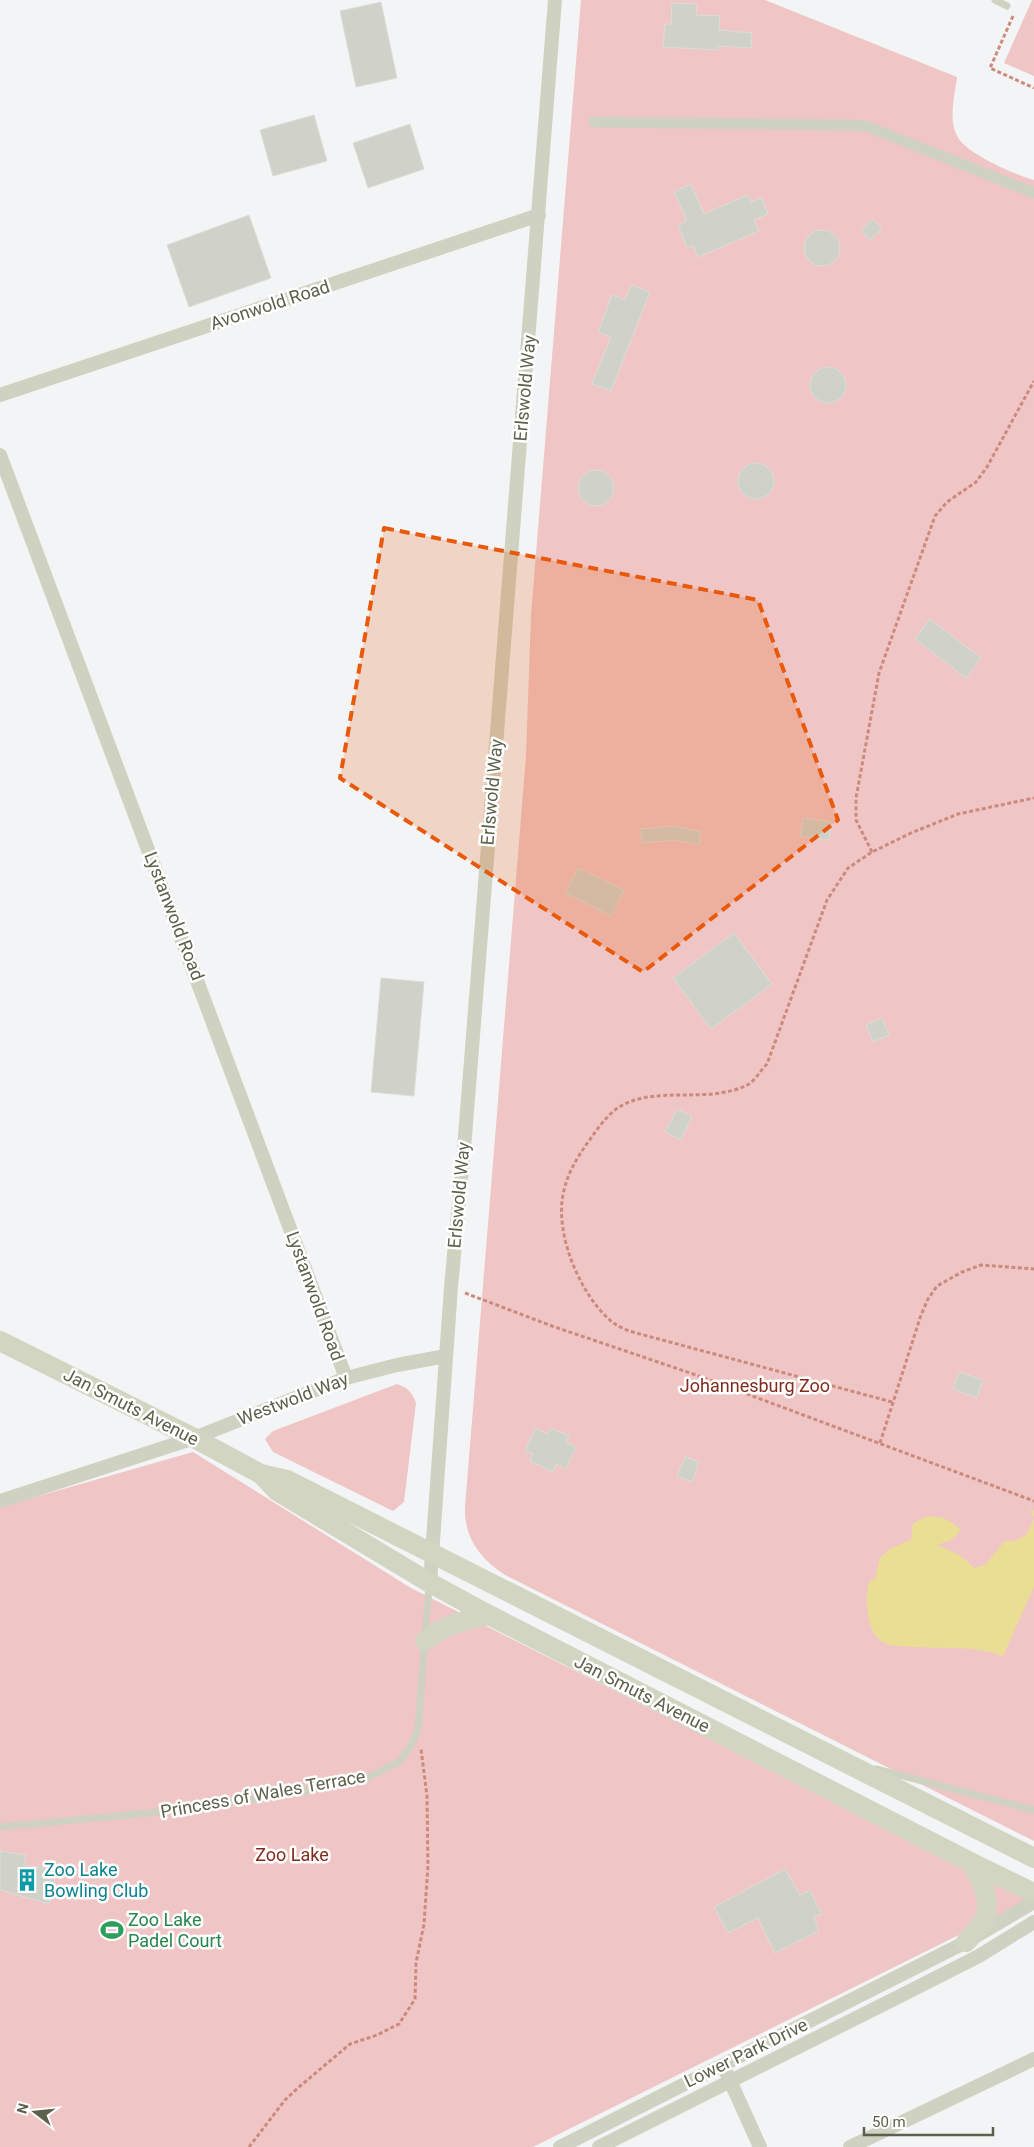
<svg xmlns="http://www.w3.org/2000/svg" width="1034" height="2147" font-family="Roboto,sans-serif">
<rect width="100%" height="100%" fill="#f3f4f5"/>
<g fill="#efc6c5">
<path d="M581 0H765L957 77C955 94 948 119 957 136 965 153 1015 175 1034 180V1841L505 1575C479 1558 464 1537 465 1507L526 756 531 615Z"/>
<polygon points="1032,0 1034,0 1034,76 1004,63"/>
<path d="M397 1384C408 1388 412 1392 416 1403L404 1502 393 1511 273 1452 265 1439 273 1431Z"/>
<polygon points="193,1452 411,1588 1029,1900 533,2147 0,2147 0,1507"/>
</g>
<path fill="#eade94" d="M1030 1509 1034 1511V1587L1003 1656C969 1643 939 1651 905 1646 899 1646 891 1646 886 1644 865 1634 865 1599 869 1581L875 1579 880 1558 890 1549 911 1540 913 1524C930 1511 947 1516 961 1530L951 1540 937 1545C951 1550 965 1557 974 1568L985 1565 1005 1541C1024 1542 1028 1534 1034 1518Z"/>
<g fill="#d0d2ca" stroke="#dbded7">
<polygon points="381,2 397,78 356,87 340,11"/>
<polygon points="672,3 697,4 696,15 720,16 719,30 752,33 751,48 718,46 718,50 663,47 665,24 671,24"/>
<polygon points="314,115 327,161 273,176 260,130"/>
<polygon points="410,124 424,169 368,188 353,143"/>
<polygon points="691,184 704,214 748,195 751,202 762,198 768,214 754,220 759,231 698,257 693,246 687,248 678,225 687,221 674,192"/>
<polygon points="249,215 271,278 189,307 167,245"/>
<polygon points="873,219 882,229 870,240 861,230"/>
<circle cx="822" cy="248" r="18"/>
<polygon points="631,285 650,292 611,391 592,384 611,337 598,332 612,295 625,300"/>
<circle cx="828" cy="385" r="18"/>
<circle cx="756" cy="481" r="18"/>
<circle cx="596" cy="488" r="18"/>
<polygon points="930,619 981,658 966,678 915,639"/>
<polygon points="803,818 831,822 829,840 800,836"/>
<polygon points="674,826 701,832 699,845 675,840 642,843 640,829"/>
<polygon points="578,868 624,890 611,916 565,893"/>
<polygon points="734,933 772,984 711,1029 673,978"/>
<polygon points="381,978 424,982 414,1096 371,1092"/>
<polygon points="882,1018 889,1035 873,1042 866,1025"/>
<polygon points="677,1109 692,1116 681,1140 665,1132"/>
<polygon points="959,1372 983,1380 977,1398 953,1389"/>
<polygon points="535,1428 548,1434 551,1428 569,1436 566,1442 576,1447 566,1469 556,1464 553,1472 530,1461 533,1454 525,1451"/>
<polygon points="685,1457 699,1462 692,1482 677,1476"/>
<polygon points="0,1851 26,1855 24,1865 57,1870 49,1904 0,1890"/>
<polygon points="785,1869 800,1895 810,1890 822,1915 814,1916 819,1931 775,1953 758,1918 728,1933 714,1907"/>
</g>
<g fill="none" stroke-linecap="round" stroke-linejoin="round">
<g stroke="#cc8a7d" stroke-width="3" stroke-dasharray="4 2.5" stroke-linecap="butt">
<polyline points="1013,16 990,68 1034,88"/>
<polyline points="872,852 856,820 856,798 879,673 935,516 947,502 976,482 987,467 1034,381"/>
<polyline points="465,1293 552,1326 696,1375 1034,1501"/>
<path d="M892 1402 629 1331C623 1328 617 1326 612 1322 581 1296 555 1236 563 1195 567 1173 578 1156 591 1138 598 1128 606 1117 616 1109 654 1083 708 1106 749 1084 755 1080 761 1070 767 1064L827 900 848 868 872 852 911 833 958 814 1034 798"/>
<polyline points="880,1443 921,1315 928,1299 937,1286 962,1272 981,1265 1034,1269"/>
<polyline points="249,2147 285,2100 299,2087 350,2044 377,2035 399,2024 415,1999 416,1963 424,1924 428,1865 427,1796 421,1749"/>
</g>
<g stroke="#cfd1c1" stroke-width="7">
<polyline points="995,0 1007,6"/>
<polyline points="876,1769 1034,1810"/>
<polyline points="0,1827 181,1810 300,1792 369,1777 400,1761 412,1743 418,1730 429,1586"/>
</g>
<polyline stroke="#cfd1c1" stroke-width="11" points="594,122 849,125 866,126 1034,193"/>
<g stroke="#cfd1c1" stroke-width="14">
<polyline points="0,395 539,215"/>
<polyline points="0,455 346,1378"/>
<polyline points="0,1501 194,1438 346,1378 397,1365 446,1356"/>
<polyline points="430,1583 451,1287 464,1149 555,0"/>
<polyline points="727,2074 760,2147"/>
<polyline points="560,2147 966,1942 1034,1902"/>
<polyline points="599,2147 912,1990 979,1956 1034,1922"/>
<polyline points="850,2147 1034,2059"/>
</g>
<g stroke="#d2d5c2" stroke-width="20">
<polyline points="0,1341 194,1438 261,1474 287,1480 1034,1858"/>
<polyline points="261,1474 277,1491 430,1583 489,1615 972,1863 1034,1893"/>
<path d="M425 1641C444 1625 464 1620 489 1615"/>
<path d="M966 1942C971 1936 980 1928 984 1920 993 1901 980 1880 972 1863"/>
</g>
</g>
<path fill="#e8590c" fill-opacity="0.2" stroke="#e8590c" stroke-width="4" stroke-dasharray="10 6" stroke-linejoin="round" d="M384 528 758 600 838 820 643 972 340 778Z"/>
<defs>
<symbol id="building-bare" viewBox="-9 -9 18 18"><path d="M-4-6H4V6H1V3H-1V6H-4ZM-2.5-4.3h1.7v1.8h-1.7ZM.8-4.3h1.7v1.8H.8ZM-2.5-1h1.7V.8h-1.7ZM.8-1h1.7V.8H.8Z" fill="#0f9aa8" stroke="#fff" stroke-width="2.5" paint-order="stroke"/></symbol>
<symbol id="stadium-bare" viewBox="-9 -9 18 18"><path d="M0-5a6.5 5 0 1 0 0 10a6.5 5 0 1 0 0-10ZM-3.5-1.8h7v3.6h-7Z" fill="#2e9e5b" stroke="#fff" stroke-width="2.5" paint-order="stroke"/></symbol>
</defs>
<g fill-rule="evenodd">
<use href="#building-bare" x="11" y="1864" width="32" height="32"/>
<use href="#stadium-bare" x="96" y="1914" width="32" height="32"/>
</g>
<g text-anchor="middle" stroke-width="5" stroke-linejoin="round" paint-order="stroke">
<g font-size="18" fill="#5d604b" stroke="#fff">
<text transform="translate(270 305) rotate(-18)" y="6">Avonwold Road</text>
<text transform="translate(525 388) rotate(-85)" y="6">Erlswold Way</text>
<text transform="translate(492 792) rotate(-85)" y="6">Erlswold Way</text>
<text transform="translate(174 916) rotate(69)" y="6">Lystanwold Road</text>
<text transform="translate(459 1195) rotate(-85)" y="6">Erlswold Way</text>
<text transform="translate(315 1296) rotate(70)" y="6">Lystanwold Road</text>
<text transform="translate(293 1399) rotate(-21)" y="6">Westwold Way</text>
<text transform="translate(131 1407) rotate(27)" y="6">Jan Smuts Avenue</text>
<text transform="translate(642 1694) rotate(27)" y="6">Jan Smuts Avenue</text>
<text transform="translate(263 1794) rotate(-10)" y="6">Princess of Wales Terrace</text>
<text transform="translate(746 2053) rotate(-26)" y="6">Lower Park Drive</text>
</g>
<g font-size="18" fill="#812b1c" stroke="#fff">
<text x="755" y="1392">Johannesburg Zoo</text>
<text x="292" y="1861">Zoo Lake</text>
</g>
<g font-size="18" fill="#0d838f" stroke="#fff" text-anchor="start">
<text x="44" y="1876">Zoo Lake<tspan x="44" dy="21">Bowling Club</tspan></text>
</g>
<g font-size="18" fill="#27864d" stroke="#fff" text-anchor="start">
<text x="128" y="1926">Zoo Lake<tspan x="128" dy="21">Padel Court</tspan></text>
</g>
</g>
<g transform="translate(35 2112) rotate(286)" stroke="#ffffff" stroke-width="4" paint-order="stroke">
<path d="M0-4L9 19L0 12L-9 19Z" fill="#5d604b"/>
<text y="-8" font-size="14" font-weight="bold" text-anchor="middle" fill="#5d604b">N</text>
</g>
<path d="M864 2127v8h129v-8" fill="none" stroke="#5d604b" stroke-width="2.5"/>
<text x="872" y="2127" font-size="15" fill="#5d604b" stroke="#ffffff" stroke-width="4" paint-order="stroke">50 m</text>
</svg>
